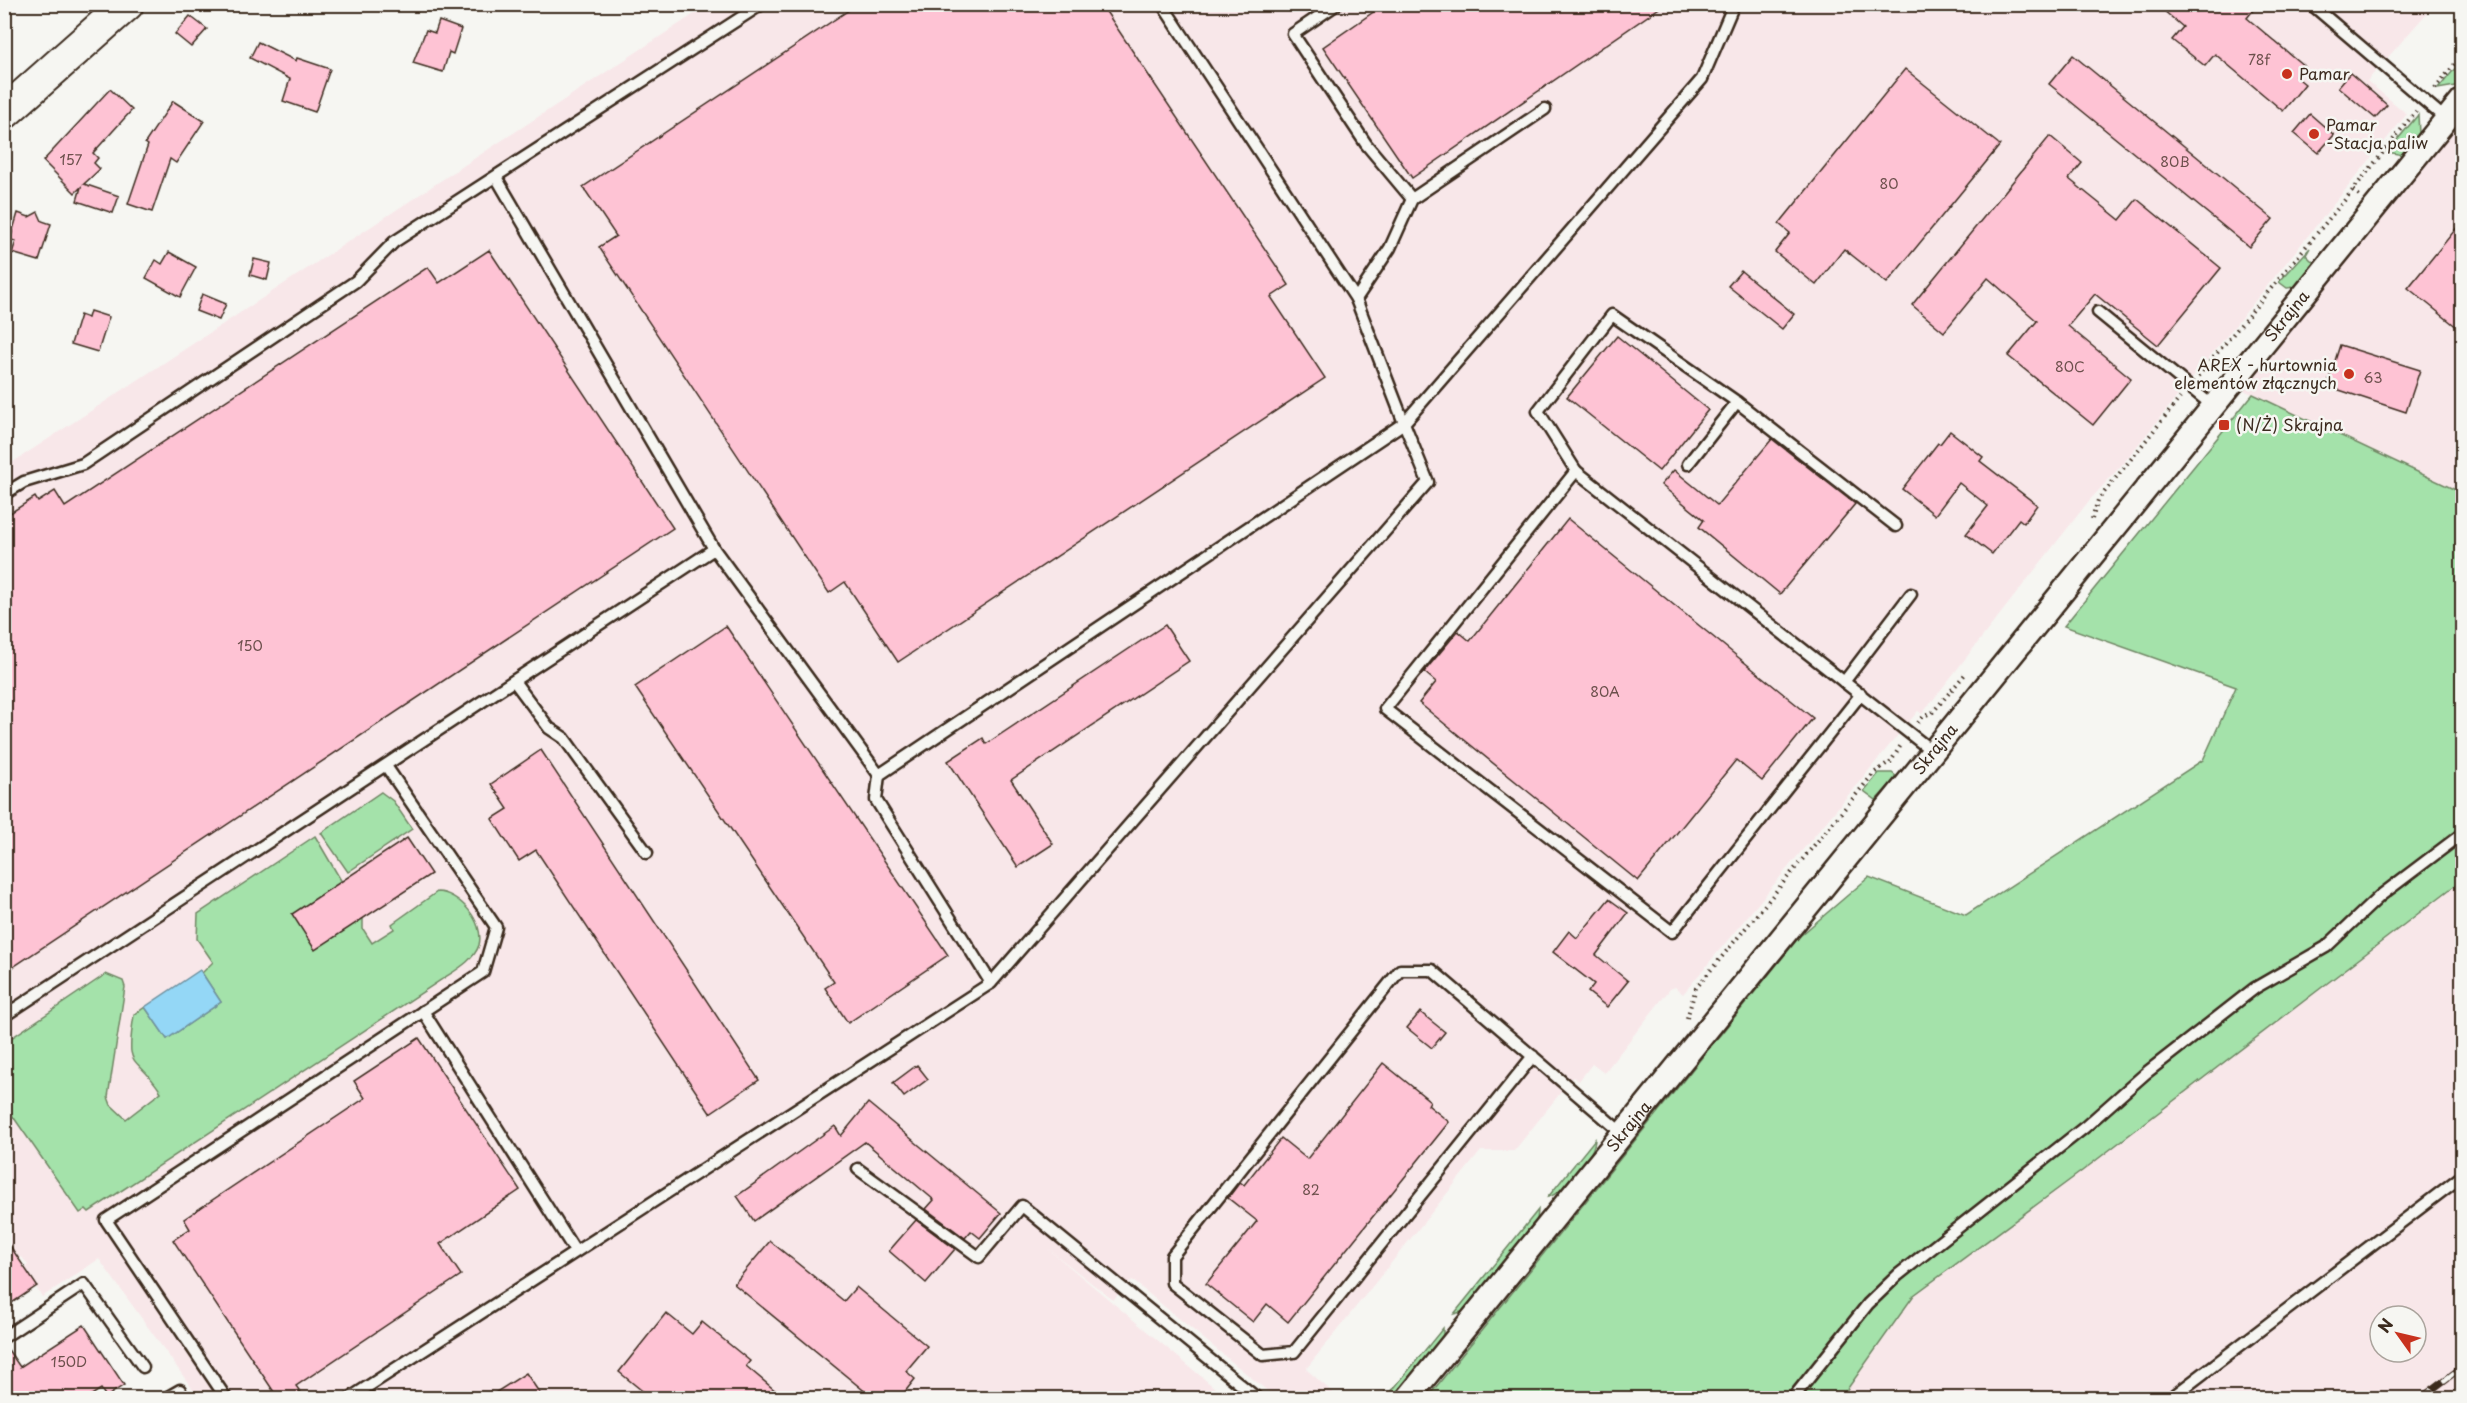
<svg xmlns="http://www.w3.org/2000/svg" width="2467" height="1403" font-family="'Playpen Sans',sans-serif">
<rect width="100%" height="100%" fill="#f6f6f2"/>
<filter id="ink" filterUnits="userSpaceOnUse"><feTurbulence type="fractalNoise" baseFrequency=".0167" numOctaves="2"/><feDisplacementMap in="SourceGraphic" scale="12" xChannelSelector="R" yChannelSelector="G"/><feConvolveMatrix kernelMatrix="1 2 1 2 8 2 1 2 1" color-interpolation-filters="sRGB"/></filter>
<g filter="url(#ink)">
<g fill="#f8e7e9" fill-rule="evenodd">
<polygon points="708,5 2434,5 2367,81 2407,114 2120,467 2088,502 1922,714 1918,711 1683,994 1675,987 1670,989 1604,1073 1592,1064 1579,1081 1573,1077 1514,1151 1481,1151 1306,1369 1339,1398 1276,1398 1132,1280 1113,1300 1047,1248 1227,1398 199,1398 99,1259 42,1297 25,1268 28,1265 22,1257 19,1259 4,1237 4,468"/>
<polygon points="2462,100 2462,493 2233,385"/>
<path d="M2462 880V1398H1841L1914 1295 2082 1171ZM2380 1316H2416V1352H2380Z"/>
</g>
<g fill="#a4e2aa" stroke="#708664" stroke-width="1.5">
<polygon points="2462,60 2462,81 2455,86 2438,89"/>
<polygon points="2418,115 2419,133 2403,155 2387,152"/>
<polygon points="2310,248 2306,255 2315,264 2295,287 2287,288 2279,282"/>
<polygon points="2253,394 2462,493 2462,880 2082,1171 1914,1295 1841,1398 1427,1398 1800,936 1869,877 1966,915 2203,760 2236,687 2064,626"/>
<polygon points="1879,773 1892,773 1897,777 1876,800 1864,791"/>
<polygon points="381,792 393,801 412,829 348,872 321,833"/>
<path d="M315 836 363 918V929L372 943 394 929 392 924 437 892C459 892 485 922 479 945 474 961 454 971 441 980L89 1212 86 1209 80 1213 5 1105 4 1043 106 974 123 981 125 987 108 1097 111 1105 126 1119 161 1092C134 1051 125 1073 134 1015L145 1007 167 1039 221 1002 202 973 213 962 197 939 198 914Z"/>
<path d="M1595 1139C1595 1155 1564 1193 1548 1197Z"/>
<polygon points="1538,1210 1537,1221 1465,1311 1454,1314"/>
<polygon points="1443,1328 1443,1338 1393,1398 1386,1398"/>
</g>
<polygon fill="#94d7f6" stroke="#7092a0" stroke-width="1.5" points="200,970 221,1002 167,1039 145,1007"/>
<g fill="#fec3d4" stroke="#3b2a1e" stroke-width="1.5">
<polygon points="858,4 1101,4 1289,285 1271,297 1325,378 898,662 845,582 829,593 599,247 616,236 583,187"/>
<polygon points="1385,4 1665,4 1412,178 1323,47"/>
<polygon points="2156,4 2258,4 2247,18 2304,66 2295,76 2305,84 2283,111 2215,54 2205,66 2172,40 2183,27"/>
<polygon points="190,16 207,29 191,47 175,34"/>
<polygon points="439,21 461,29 453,54 449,52 443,72 413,63 426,30 435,33"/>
<polygon points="258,42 296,61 297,58 330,69 315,112 283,101 290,79 250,58"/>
<polygon points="2073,55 2273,219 2249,247 2049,84"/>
<polygon points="1905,69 2000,145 1887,283 1844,249 1816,285 1775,252 1790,233 1779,224"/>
<polygon points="2350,73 2387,105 2375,118 2338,87"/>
<polygon points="110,89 132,110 93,153 98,158 94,163 100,169 84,184 119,196 113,213 77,201 81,187 75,193 43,161"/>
<polygon points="173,101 204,121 176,163 170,159 152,212 128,204 148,145 145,143"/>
<polygon points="2310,114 2334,135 2318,153 2294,133"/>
<polygon points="2050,136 2082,163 2069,179 2120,220 2137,199 2221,268 2158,345 2095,294 2068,326 2131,378 2093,425 2008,356 2037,321 1988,278 1944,332 1912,305"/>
<polygon points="38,212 42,221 51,224 39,261 12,253 16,241 10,240 18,213 29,217"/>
<polygon points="2463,220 2463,332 2408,288"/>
<polygon points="489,250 673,528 4,973 4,517 35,497 38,502 55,491 65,507 428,267 439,283"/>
<polygon points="169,252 196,267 180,297 146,278 156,260 162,264"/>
<polygon points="254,259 271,263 267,280 250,275"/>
<polygon points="1741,271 1794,314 1782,329 1728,286"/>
<polygon points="202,294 226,304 219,320 196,311"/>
<polygon points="90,311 109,317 98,352 71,344 80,315 88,318"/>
<polygon points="1617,336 1708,410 1659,471 1567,397"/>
<polygon points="2340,345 2420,370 2406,412 2327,386"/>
<polygon points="1950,431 1983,457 1980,461 2037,505 2024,523 2019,519 1992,554 1966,534 1988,506 1959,483 1935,515 1902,489 1938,443 1940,444"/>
<polygon points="1772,439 1855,504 1780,594 1699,527 1704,520 1661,485 1674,470 1717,505"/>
<polygon points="1568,519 1813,718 1762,781 1736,760 1638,881 1419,703 1436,682 1424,672 1458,631 1470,641"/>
<polygon points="1165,625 1189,661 1011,780 1053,844 1018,867 948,761 983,738 986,744"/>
<polygon points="726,626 948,955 848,1023 825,988 834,982 635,687"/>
<polygon points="541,750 759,1080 710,1113 536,850 519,861 492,819 508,809 491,784"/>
<polygon points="407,838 431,874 315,950 292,914"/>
<polygon points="1609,899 1628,913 1596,955 1628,981 1607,1007 1588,992 1594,984 1553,952 1569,931 1577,938"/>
<polygon points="1420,1012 1445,1032 1432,1048 1407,1028"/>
<polygon points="419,1038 520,1190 440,1244 461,1275 296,1386 305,1398 278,1398 173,1240 190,1229 184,1219 365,1098 354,1081"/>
<polygon points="1383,1063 1430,1101 1428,1105 1449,1122 1288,1322 1267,1304 1253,1322 1206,1284 1257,1221 1228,1198 1240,1182 1244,1185 1281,1138 1307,1159"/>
<polygon points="917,1065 928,1079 904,1097 893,1083"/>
<polygon points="868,1103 1001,1213 980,1238 971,1231 965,1238 926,1209 934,1200 865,1142 754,1221 737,1196 835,1126 841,1136"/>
<polygon points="916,1220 955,1249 926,1283 889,1251"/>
<polygon points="4,1237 37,1286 4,1308"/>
<polygon points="770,1241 844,1301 856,1287 927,1346 906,1371 915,1379 900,1398 873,1398 734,1284"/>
<polygon points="666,1313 692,1334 702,1322 750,1361 746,1366 784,1398 651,1398 619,1372"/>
<polygon points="84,1325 124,1385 106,1397 101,1389 87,1398 4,1398 4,1344 20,1367"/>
<polygon points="526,1373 543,1398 487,1398"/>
</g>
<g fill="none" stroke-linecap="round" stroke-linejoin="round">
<defs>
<g id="lane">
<polyline points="1337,4 1293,34 1366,144 1412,199"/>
<polyline points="2311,4 2447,120"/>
<polyline points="496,177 714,549"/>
<polyline points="1356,299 1390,248 1412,199 1545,109"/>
<polyline points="2098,312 2214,407"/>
<polyline points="1688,464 1737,402"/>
<polyline points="1576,471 1538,411 1612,315 1737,402 1896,526"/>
<polyline points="4,494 24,482 83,464 356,281 394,242 762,4"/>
<polyline points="514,681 549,728 564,738 647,853"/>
<polyline points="1844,682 1911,594"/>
<polyline points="1861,694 1672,932 1385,709 1576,471 1932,751"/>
<polyline points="879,775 876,800 991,983"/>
<polyline points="423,1011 575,1251"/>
<polyline points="4,1016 714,549 879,775 1404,423 1356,299 1162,4"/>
<polyline points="1533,1056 1294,1352 1263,1355 1172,1283 1172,1256 1400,970 1432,970 1622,1133"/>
<polyline points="858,1169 979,1257 1022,1206 1257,1398"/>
<polyline points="4,1337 84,1284 143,1367"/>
<polyline points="166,1398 180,1390"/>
<polyline points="226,1398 106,1220 483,972 496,927 386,766"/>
<polyline points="350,1398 991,983 1428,482 1404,423 1702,79 1734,4"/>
<polyline points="1793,1398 1868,1304 1898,1275 2085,1127 2146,1073 2255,988 2326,947 2380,896 2462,834"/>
<polyline points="2171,1398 2462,1176"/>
</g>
<g id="street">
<path id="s1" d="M1408 1398 2462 100"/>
</g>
<polyline id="secondary" points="4,113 127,4"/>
</defs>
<use href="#lane" stroke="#3b2a1e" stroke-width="15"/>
<use href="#street" stroke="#3b2a1e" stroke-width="27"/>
<use href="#secondary" stroke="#3b2a1e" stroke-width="36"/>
<g stroke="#3b2a1e" stroke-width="4" stroke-dasharray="1.5 4.5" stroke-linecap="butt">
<polyline points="2435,89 2462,55"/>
<polyline points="2359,195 2353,190 2416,111"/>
<polyline points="2198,376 2353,190"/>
<polyline points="2092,519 2098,500 2180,398"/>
<polyline points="1918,723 1924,716 1933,712 1966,673"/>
<polyline points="1890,763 1901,745"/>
<polyline points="1687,1018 1696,988 1874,773 1889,762"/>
<polyline points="1381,1398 1387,1391"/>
</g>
<use href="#lane" stroke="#f6f6f2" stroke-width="10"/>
<use href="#street" stroke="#f6f6f2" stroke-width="22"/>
<use href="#secondary" stroke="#f6f6f2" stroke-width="32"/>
<defs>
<polyline id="rail" points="2421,1398 2462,1367"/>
</defs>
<use href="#rail" stroke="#3b2a1e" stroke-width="7"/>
<use href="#rail" stroke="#f6f6f2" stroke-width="4.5" stroke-dasharray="14" stroke-linecap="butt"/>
</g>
</g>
<g fill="#c8321e" stroke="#f6f6f2" stroke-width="2">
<circle cx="2287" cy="74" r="6"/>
<circle cx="2314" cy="134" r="6"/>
<circle cx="2349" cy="374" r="6"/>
<rect x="2218" y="419" width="12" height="12" rx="3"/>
</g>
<g text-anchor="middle" stroke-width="5" stroke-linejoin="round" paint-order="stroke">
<g font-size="14" fill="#6c504c">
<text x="2259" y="65">78f</text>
<text x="71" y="165">157</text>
<text x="2175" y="167">80B</text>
<text x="1889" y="189">80</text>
<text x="2070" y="372">80C</text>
<text x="2373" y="383">63</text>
<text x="250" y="651">150</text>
<text x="1605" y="697">80A</text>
<text x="1311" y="1195">82</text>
<text x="69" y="1367">150D</text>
</g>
<g font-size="16" fill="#3b2a1e" stroke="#f6f6f2" text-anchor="start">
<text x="2299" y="80">Pamar</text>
<text x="2326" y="131">Pamar<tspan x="2326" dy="18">-Stacja paliw</tspan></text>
<text x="2337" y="371" text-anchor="end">AREX - hurtownia<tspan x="2337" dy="18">elementów złącznych</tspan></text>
<text x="2236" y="431">(N/Ż) Skrajna</text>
</g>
<g font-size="16" fill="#3b2a1e" stroke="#f6f6f2">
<text dy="6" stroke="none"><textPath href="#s1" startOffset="1394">Skrajna</textPath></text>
<text dy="6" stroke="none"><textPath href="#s1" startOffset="836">Skrajna</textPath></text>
<text dy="6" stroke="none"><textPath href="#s1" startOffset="350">Skrajna</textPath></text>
</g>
</g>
<rect width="2467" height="1403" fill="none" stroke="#f6f6f2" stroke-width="24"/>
<rect x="12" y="12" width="2443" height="1379" fill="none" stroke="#3b2a1e" stroke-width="2" filter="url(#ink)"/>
<g transform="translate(2398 1334) rotate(304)"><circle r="28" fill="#f6f6f2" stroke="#aba49d" stroke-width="1.5"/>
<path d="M0-4.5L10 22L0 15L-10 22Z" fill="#c8321e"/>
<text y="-9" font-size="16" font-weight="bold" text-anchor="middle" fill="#3b2a1e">N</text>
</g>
</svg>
